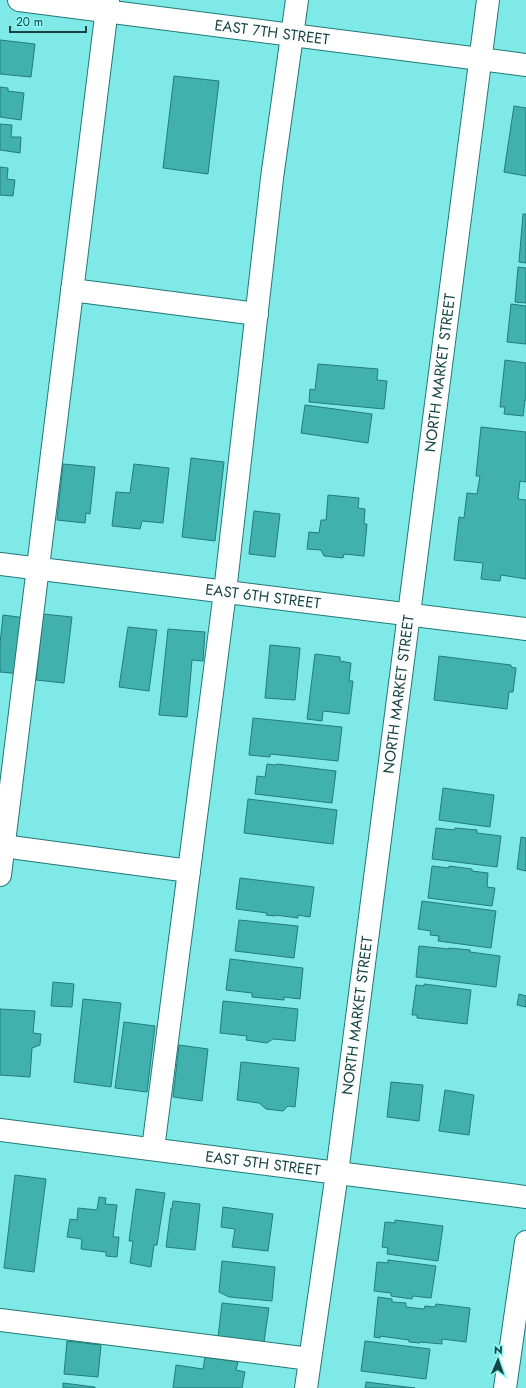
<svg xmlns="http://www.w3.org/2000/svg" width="526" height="1388" font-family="Jost,sans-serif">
<rect width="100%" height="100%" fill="#7ee9e6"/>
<g fill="#41b1ae" stroke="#257c7a">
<polygon points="0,40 35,44 31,77 0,74"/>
<polygon points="174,76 219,81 208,174 163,168"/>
<polygon points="0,87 8,88 8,91 24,93 21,120 0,117"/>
<polygon points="514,106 526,108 526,176 504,172"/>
<polygon points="0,124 12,125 11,137 21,137 20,153 0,150"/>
<polygon points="0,167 8,168 7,179 15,180 13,196 0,195"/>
<polygon points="523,214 526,214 526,263 519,262"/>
<polygon points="518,267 526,268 526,303 515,302"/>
<polygon points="511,304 526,306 526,344 507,342"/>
<polygon points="505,360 526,363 526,400 525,400 523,416 504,414 505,407 500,407"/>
<polygon points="318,364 378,369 377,380 387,381 384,409 309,402 310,389 315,390"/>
<polygon points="305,405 372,414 368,443 301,433"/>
<polygon points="481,427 526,432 526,482 520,481 518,499 526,500 526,579 501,575 500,581 481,579 483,563 454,560 459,517 464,518 467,493 477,494 480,476 476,476"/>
<polygon points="191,458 224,462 215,541 182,537"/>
<polygon points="63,464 95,467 90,514 86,513 85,523 57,520"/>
<polygon points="134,464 169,468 163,523 142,521 140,529 112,526 116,492 130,493"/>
<polygon points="328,495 359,498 358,508 365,509 364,524 367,524 364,556 344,554 343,558 324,556 321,550 307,549 309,532 319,533 321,520 326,520"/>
<polygon points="254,511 280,514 275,557 249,554"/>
<polygon points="43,614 72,617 64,683 36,680"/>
<polygon points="3,615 26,618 20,674 0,672 0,644"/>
<polygon points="128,627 157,630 149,691 119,687"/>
<polygon points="168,629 205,632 203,661 192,660 187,717 159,715"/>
<polygon points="270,645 300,648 295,700 265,698"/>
<polygon points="315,654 340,657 340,661 351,663 349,681 353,681 349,714 323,711 322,721 307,719"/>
<polygon points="439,656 511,665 511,667 516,668 513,692 509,692 507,709 434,700"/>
<polygon points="253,718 342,727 338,761 270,754 270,757 249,755"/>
<polygon points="267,764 276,765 277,764 336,771 332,803 255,794 257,776 265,777"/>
<polygon points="443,788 494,795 490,827 439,820"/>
<polygon points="248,799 337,810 333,844 244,833"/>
<polygon points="436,828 454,830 455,828 477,830 477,833 501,836 497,867 432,859"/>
<polygon points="521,837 526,838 526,871 517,869"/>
<polygon points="432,866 449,868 449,866 472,869 472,871 488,873 487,887 495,888 492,906 428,898"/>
<polygon points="240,878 314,887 310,917 298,915 298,918 275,915 275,916 266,915 267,913 236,909"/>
<polygon points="422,901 496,911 491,948 438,941 439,936 430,935 431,931 418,929"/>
<polygon points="239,920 298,926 294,958 235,951"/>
<polygon points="419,946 449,949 449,948 470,950 470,952 500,956 496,987 416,977"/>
<polygon points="230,959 303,968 300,999 284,997 284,1000 252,997 252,993 226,990"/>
<polygon points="53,982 74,984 72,1007 51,1006"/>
<polygon points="424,984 471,990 467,1024 417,1018 417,1015 412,1015 416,985 424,986"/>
<polygon points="519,994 526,996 526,1007 517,1005"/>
<polygon points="83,999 121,1003 111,1087 74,1082"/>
<polygon points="223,1001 298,1009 295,1041 273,1039 267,1043 246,1040 247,1036 220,1033"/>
<polygon points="0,1009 35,1011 33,1033 41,1034 40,1045 32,1048 30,1077 0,1075"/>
<polygon points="124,1022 155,1026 147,1092 115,1088"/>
<polygon points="179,1045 208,1049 202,1101 173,1097"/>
<polygon points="241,1062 299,1068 295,1107 288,1106 283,1111 266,1109 259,1103 237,1100"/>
<polygon points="391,1082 423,1085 419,1121 387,1117"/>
<polygon points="445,1090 474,1095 469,1135 439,1131"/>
<polygon points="15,1175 46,1179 34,1272 4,1268"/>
<polygon points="136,1189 165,1193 157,1245 154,1245 151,1267 130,1263 133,1241 129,1241"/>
<polygon points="99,1197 106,1198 105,1204 117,1205 113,1237 119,1237 117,1257 106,1256 106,1252 81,1249 82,1239 67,1237 70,1219 77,1220 78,1208 97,1210"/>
<polygon points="173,1201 200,1204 195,1250 166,1247 171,1208 172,1209"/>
<polygon points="223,1207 273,1214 268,1251 232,1247 235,1229 221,1227"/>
<polygon points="395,1220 443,1226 438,1261 387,1254 388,1248 382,1247 385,1222 395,1223"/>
<polygon points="388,1260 436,1266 431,1298 413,1296 412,1299 391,1296 391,1293 374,1291 377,1262 388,1263"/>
<polygon points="222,1261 275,1267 272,1301 229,1297 219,1292"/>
<polygon points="378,1297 392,1299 392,1302 406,1303 406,1307 424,1309 425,1306 435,1307 436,1304 470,1308 466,1342 442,1339 442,1344 420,1342 420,1343 409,1342 409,1340 380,1336 380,1338 374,1337"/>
<polygon points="222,1303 269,1308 264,1342 218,1337"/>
<polygon points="67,1341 101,1345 98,1377 64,1374"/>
<polygon points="365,1341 430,1349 426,1379 361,1371"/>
<polygon points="205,1357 238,1362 236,1370 245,1372 242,1388 173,1388 176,1365 203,1369"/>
<polygon points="366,1382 415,1388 365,1388"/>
<polygon points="63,1383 95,1387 95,1388 63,1388"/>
</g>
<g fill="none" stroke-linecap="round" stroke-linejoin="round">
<defs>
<g id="minor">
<path id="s1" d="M19 0 526 65"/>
<polyline points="72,290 257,314"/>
<path id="s2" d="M0 564 526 629"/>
<polyline points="3,846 189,871"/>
<polyline points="0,875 108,0"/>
<path id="s3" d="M0 1130 526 1197"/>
<polyline points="153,1149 225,592 272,178 297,0"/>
<polyline points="0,1320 310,1359"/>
<path id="s4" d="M306 1388 337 1173 488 0"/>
<polyline points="505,1388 526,1242"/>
</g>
</defs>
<use href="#minor" stroke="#217877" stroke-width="24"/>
<use href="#minor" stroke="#fff" stroke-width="22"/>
</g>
<g text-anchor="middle" stroke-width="3.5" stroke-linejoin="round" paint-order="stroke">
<g font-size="15" fill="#164544" stroke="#8bf6f4">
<text dy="5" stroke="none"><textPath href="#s1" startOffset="255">EAST 7TH STREET</textPath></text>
<text dy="5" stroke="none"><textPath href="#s4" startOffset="1024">NORTH MARKET STREET</textPath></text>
<text dy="5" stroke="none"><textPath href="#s2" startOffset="265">EAST 6TH STREET</textPath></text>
<text dy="5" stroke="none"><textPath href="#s4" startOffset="700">NORTH MARKET STREET</textPath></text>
<text dy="5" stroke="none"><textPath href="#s4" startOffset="376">NORTH MARKET STREET</textPath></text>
<text dy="5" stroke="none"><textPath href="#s3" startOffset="265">EAST 5TH STREET</textPath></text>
</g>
</g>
<g transform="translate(498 1360) rotate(2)" stroke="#8bf6f4" stroke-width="3" paint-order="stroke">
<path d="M0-3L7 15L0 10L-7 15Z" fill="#164544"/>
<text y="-6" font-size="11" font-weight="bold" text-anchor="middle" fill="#164544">N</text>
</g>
<path d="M10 26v6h76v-6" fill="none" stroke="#164544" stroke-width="2"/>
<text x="16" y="26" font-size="12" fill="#164544" stroke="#8bf6f4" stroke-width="3" paint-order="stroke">20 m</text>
</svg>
